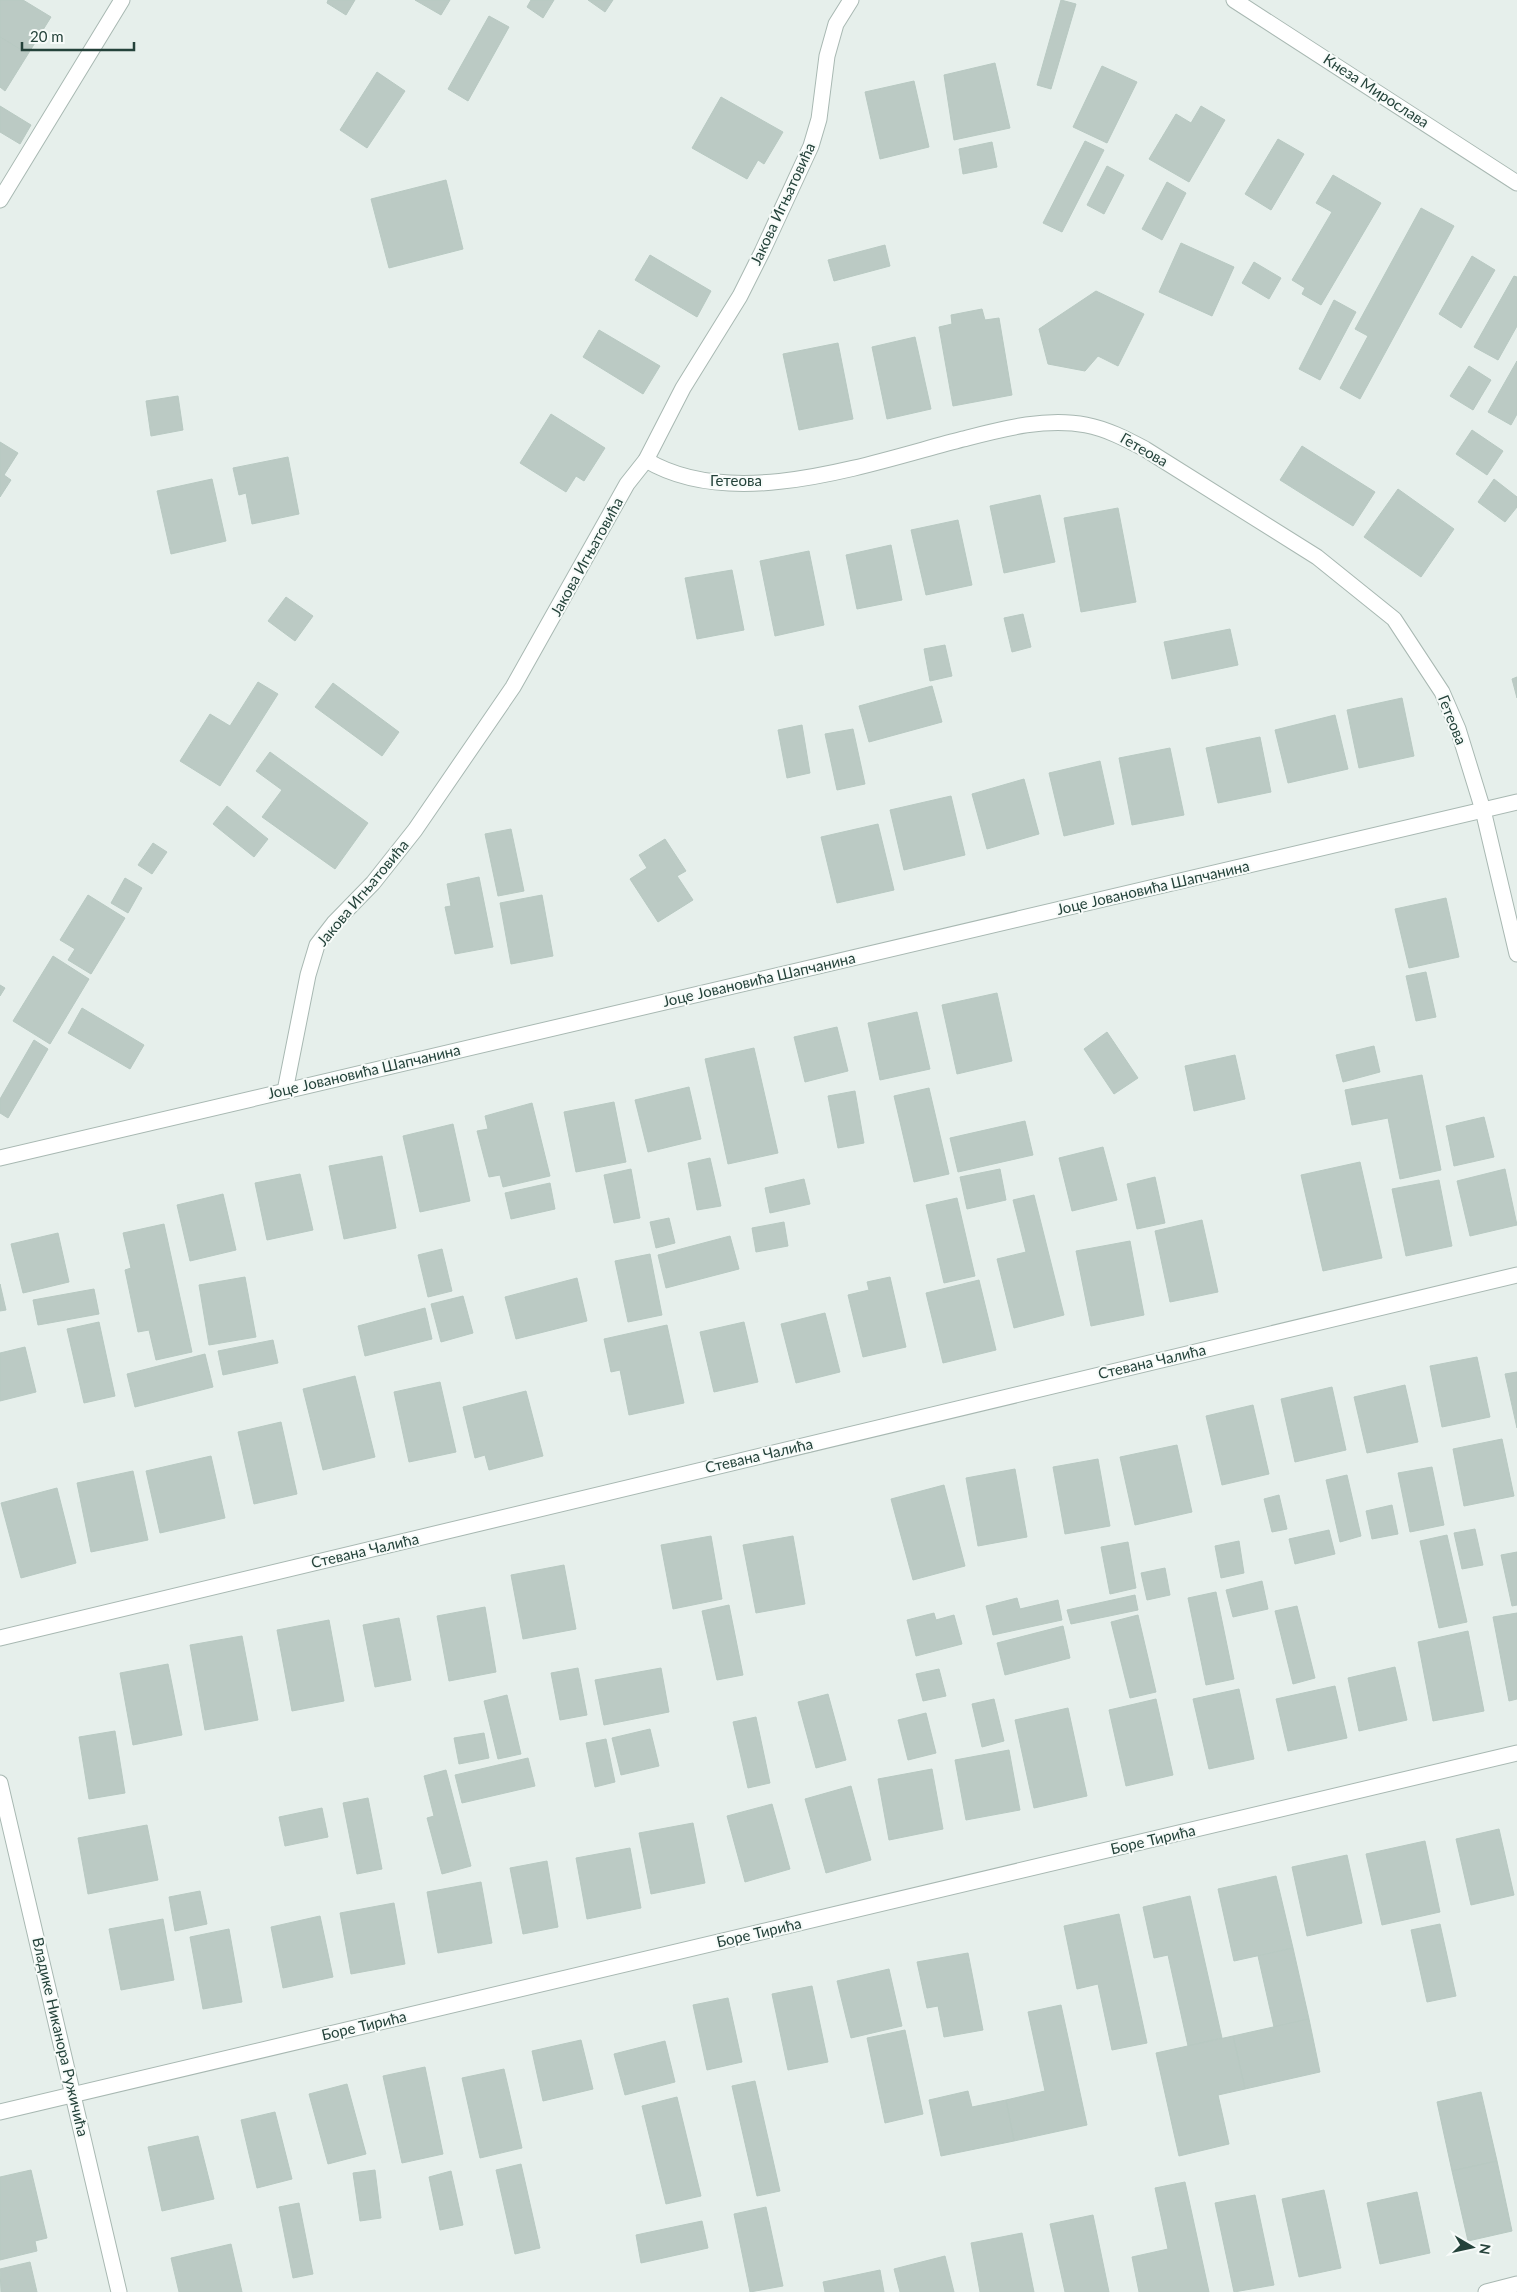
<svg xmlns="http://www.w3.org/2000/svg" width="1517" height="2292" font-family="Lato,sans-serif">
<rect width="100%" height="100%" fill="#e6efeb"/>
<g fill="#bbcac4" stroke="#b8c9c2">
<polygon points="0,0 23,0 51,17 28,54 0,37"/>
<polygon points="328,0 355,0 346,15 327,3"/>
<polygon points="415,0 450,0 441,15"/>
<polygon points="531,0 554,0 543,18 527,7"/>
<polygon points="588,0 613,0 605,12"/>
<polygon points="1061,0 1076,4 1051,89 1037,85"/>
<polygon points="489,16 509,27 468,101 448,89"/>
<polygon points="0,37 28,54 5,91 0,87"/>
<polygon points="995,63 1010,128 954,140 944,75"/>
<polygon points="1102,66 1137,82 1107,143 1073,127"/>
<polygon points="377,72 405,91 367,148 340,130"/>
<polygon points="914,81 929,147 880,159 865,92"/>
<polygon points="721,97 783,132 764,164 758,160 747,179 692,148"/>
<polygon points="0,106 31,125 20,144 0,132"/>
<polygon points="1201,106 1225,120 1189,182 1149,159 1176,114 1191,123"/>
<polygon points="1278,139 1304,154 1271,210 1245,194"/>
<polygon points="1085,141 1104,150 1062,232 1043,223"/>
<polygon points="992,142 997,167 963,174 959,149"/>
<polygon points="1107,166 1124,175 1104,214 1087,205"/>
<polygon points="1333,175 1381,203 1321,305 1302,294 1305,288 1292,280 1332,212 1316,203"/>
<polygon points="446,180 463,249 389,268 371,199"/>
<polygon points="1167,182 1186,193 1162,240 1142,229"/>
<polygon points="1421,208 1454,226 1360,399 1340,388 1368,336 1355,329"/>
<polygon points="1181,243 1234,267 1212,316 1159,292"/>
<polygon points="885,245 890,266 834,281 828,260"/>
<polygon points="650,255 711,291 697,317 635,280"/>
<polygon points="1472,256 1495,270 1461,328 1439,314"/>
<polygon points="1254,262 1281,278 1269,299 1242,283"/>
<polygon points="1514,276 1517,277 1517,326 1498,360 1474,347"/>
<polygon points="1096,291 1144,314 1118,366 1098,356 1085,371 1048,364 1039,329"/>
<polygon points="1334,300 1356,312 1320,380 1299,369"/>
<polygon points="982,309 985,320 999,318 1012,395 953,406 939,327 952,324 951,315"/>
<polygon points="599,330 660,366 643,394 583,357"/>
<polygon points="915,337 931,409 887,419 872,347"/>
<polygon points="838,343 853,419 799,430 783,354"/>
<polygon points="1517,361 1517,414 1511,425 1488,412"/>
<polygon points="1469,366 1491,380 1473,410 1450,396"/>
<polygon points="178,396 183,430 151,436 146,401"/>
<polygon points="551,414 605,448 584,481 576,476 566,492 520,463"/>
<polygon points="1472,430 1503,451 1487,475 1456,454"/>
<polygon points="0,442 18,453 4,475 11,480 0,497"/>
<polygon points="1302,446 1375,492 1353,526 1280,480"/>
<polygon points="288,457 299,514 252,524 246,493 239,495 233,468"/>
<polygon points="212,479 226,541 171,554 157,491"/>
<polygon points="1494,479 1517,497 1517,507 1505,522 1478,502"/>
<polygon points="1398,489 1454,529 1421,577 1364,537"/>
<polygon points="1040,495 1055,562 1004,573 990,506"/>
<polygon points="1118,508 1136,602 1081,612 1064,518"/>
<polygon points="958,520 972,585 926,595 911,530"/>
<polygon points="891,545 902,600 857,609 846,555"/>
<polygon points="809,551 824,625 775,636 760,561"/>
<polygon points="732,570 744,630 697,639 685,578"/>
<polygon points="286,597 313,616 295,641 268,621"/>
<polygon points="1023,614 1031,647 1012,652 1004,618"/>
<polygon points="1230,629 1238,665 1172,679 1164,642"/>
<polygon points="945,645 952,676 930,681 924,649"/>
<polygon points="1517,677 1517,698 1512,679"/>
<polygon points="258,682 278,694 220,786 180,761 210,714 230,726"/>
<polygon points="333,683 399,732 382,756 315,707"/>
<polygon points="932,686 942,722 869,742 859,706"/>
<polygon points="1402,698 1414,756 1359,768 1347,710"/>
<polygon points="1335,715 1348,769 1288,783 1275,730"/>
<polygon points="802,725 810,773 787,778 778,730"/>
<polygon points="853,729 865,784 837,790 825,734"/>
<polygon points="1260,737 1271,792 1218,803 1206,748"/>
<polygon points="1170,748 1184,815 1132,825 1119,758"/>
<polygon points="270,752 368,823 335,869 262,817 282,790 256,771"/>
<polygon points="1100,761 1114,824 1064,836 1049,773"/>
<polygon points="1024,779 1039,834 987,849 972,794"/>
<polygon points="951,796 965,855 904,870 890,810"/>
<polygon points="227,806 268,839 254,857 213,824"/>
<polygon points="878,824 894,890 837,903 821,837"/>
<polygon points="511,829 524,891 498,896 485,834"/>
<polygon points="665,839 686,871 677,876 693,900 658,922 630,879 647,868 639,855"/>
<polygon points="153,843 167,852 152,874 138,865"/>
<polygon points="479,877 493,947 455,954 445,907 451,906 447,884"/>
<polygon points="125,878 142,888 128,913 111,903"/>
<polygon points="88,895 125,918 91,974 68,960 75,949 60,940"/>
<polygon points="542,895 553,956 511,964 500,903"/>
<polygon points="1446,898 1459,957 1409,968 1395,909"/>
<polygon points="53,956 89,979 50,1044 13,1021"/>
<polygon points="1426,972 1436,1017 1416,1021 1406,976"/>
<polygon points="0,985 5,988 0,996"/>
<polygon points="997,993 1012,1061 957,1074 942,1005"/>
<polygon points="82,1008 144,1045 130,1069 68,1033"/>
<polygon points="917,1012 930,1069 880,1080 868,1023"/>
<polygon points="837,1027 848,1071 805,1082 794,1037"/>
<polygon points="1107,1032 1138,1078 1114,1094 1084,1049"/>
<polygon points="34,1040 48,1049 8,1118 0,1113 0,1099"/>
<polygon points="1374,1046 1380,1072 1343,1082 1336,1055"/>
<polygon points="754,1048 778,1153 728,1164 705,1059"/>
<polygon points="1235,1055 1245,1099 1194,1111 1185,1066"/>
<polygon points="1422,1075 1441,1170 1400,1179 1388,1118 1352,1125 1345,1090"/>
<polygon points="689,1087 701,1139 648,1152 635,1100"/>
<polygon points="929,1088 949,1174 914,1182 894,1096"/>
<polygon points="855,1091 864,1143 838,1148 828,1096"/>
<polygon points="614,1102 626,1162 576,1172 564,1112"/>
<polygon points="532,1103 550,1176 503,1187 500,1175 489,1177 477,1131 488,1129 485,1116"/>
<polygon points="1484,1117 1494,1157 1454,1166 1446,1126"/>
<polygon points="1025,1121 1033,1155 958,1172 950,1138"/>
<polygon points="453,1124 470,1201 420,1212 403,1136"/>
<polygon points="1103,1147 1117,1200 1072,1211 1059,1158"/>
<polygon points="382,1156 396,1228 344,1239 329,1166"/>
<polygon points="710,1158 721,1206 697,1210 688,1163"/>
<polygon points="1360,1162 1382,1258 1323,1271 1301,1175"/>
<polygon points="631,1169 640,1218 614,1223 604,1175"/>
<polygon points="1000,1169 1006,1200 967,1209 960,1177"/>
<polygon points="1505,1169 1517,1225 1470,1236 1457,1181"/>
<polygon points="300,1174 313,1230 267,1240 255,1183"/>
<polygon points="1155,1177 1165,1223 1137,1229 1127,1184"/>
<polygon points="804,1179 810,1204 770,1213 765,1188"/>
<polygon points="1439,1180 1452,1246 1406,1256 1392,1189"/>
<polygon points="550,1183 555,1209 511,1219 505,1193"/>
<polygon points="223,1194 236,1250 190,1261 177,1205"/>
<polygon points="1034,1195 1064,1315 1014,1328 997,1259 1026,1252 1013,1200"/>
<polygon points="957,1198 975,1276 944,1283 926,1205"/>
<polygon points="669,1218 675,1243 656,1248 650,1222"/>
<polygon points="1202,1220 1218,1292 1170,1302 1155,1231"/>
<polygon points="784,1222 788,1246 756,1252 752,1228"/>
<polygon points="164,1224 192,1352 156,1360 149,1330 138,1332 125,1270 131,1268 123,1233"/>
<polygon points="58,1233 69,1282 23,1293 11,1244"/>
<polygon points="730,1236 739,1269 666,1288 658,1255"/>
<polygon points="1130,1241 1144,1315 1091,1326 1076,1251"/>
<polygon points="442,1249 452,1291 428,1297 418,1255"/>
<polygon points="650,1254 662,1315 628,1322 615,1261"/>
<polygon points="245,1277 256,1337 209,1345 199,1285"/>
<polygon points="890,1277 906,1347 863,1357 848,1295 869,1290 867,1282"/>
<polygon points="577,1278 587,1321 516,1339 505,1297"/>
<polygon points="979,1280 996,1350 943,1363 926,1293"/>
<polygon points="0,1284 6,1310 0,1311"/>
<polygon points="94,1289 99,1314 38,1325 33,1300"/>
<polygon points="463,1296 473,1333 441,1342 431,1304"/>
<polygon points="425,1308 432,1339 365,1356 358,1326"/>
<polygon points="825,1313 840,1372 796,1383 781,1324"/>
<polygon points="99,1322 115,1396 84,1403 67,1329"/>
<polygon points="744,1322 758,1382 714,1392 700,1332"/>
<polygon points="667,1325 684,1403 629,1415 620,1370 611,1372 604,1339"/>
<polygon points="273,1340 278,1363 223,1375 218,1351"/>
<polygon points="25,1347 36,1392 0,1401 0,1353"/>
<polygon points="205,1354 213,1387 135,1407 127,1374"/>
<polygon points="1477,1357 1490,1417 1442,1427 1430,1366"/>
<polygon points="1517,1372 1517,1428 1505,1374"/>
<polygon points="355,1376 375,1457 323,1470 303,1389"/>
<polygon points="440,1382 456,1452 409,1462 394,1392"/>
<polygon points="1405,1385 1418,1442 1367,1453 1354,1397"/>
<polygon points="1332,1387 1346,1450 1295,1462 1281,1399"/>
<polygon points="526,1391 543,1456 489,1470 485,1455 475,1458 463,1407"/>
<polygon points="1253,1405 1269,1474 1222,1485 1206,1416"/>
<polygon points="281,1422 297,1494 254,1504 238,1432"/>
<polygon points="1502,1439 1514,1496 1464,1506 1453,1449"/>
<polygon points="1177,1445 1192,1512 1135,1525 1120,1457"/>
<polygon points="211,1456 225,1518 160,1533 146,1471"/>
<polygon points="1098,1459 1110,1526 1065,1534 1053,1467"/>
<polygon points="1432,1467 1444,1525 1410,1532 1398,1473"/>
<polygon points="1015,1469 1027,1537 978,1546 966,1478"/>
<polygon points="133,1471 148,1540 91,1552 77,1483"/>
<polygon points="1347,1475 1361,1536 1340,1542 1326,1480"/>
<polygon points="944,1485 965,1566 913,1580 891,1499"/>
<polygon points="57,1488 76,1563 21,1578 1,1503"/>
<polygon points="1279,1495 1287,1529 1272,1532 1264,1499"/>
<polygon points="1392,1505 1398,1534 1372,1539 1366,1511"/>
<polygon points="1475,1529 1483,1565 1462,1569 1454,1533"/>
<polygon points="1329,1530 1335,1554 1295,1564 1289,1539"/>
<polygon points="1447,1535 1467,1622 1439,1628 1420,1541"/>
<polygon points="711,1536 722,1599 673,1609 661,1545"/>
<polygon points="793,1536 805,1604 756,1613 743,1545"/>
<polygon points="1239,1541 1244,1573 1221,1578 1215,1546"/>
<polygon points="1128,1542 1136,1588 1110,1594 1101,1547"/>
<polygon points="1517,1552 1517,1605 1512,1606 1501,1555"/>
<polygon points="564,1565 576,1629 523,1639 511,1575"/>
<polygon points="1165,1568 1170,1595 1147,1600 1141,1573"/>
<polygon points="1262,1581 1268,1609 1233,1617 1226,1590"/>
<polygon points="1216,1592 1234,1679 1206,1685 1188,1598"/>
<polygon points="1135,1595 1138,1610 1071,1624 1067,1610"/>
<polygon points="1017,1598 1020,1609 1058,1600 1062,1620 993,1635 986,1606"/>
<polygon points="729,1605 743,1675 717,1680 702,1611"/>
<polygon points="1297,1606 1315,1678 1293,1684 1275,1611"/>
<polygon points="485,1607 496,1672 449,1681 437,1616"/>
<polygon points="934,1613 936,1620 954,1615 962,1644 916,1656 907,1620"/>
<polygon points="1517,1613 1517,1699 1509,1701 1493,1617"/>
<polygon points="1138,1615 1156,1692 1130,1698 1111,1622"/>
<polygon points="399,1618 411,1680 375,1687 363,1625"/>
<polygon points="329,1620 344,1701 292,1711 277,1630"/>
<polygon points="1063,1626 1070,1658 1005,1675 997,1643"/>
<polygon points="1468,1631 1484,1711 1433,1721 1418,1642"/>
<polygon points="242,1636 258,1720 205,1730 190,1645"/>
<polygon points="168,1664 182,1735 133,1745 120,1673"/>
<polygon points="1395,1667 1407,1720 1359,1731 1348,1678"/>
<polygon points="578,1668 587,1715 560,1720 551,1673"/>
<polygon points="661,1668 669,1712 604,1725 595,1680"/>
<polygon points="939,1669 946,1696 923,1701 916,1674"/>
<polygon points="1335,1686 1347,1738 1288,1751 1276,1699"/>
<polygon points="1239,1689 1254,1759 1209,1769 1193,1699"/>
<polygon points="828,1694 846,1760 816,1768 798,1702"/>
<polygon points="507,1695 521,1754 498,1759 484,1701"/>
<polygon points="994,1699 1004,1741 982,1747 972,1704"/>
<polygon points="1156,1699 1173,1775 1126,1786 1109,1710"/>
<polygon points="1068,1708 1087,1796 1034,1808 1015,1720"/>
<polygon points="926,1713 936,1753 908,1760 898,1720"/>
<polygon points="756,1717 770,1783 748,1788 733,1722"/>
<polygon points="650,1729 659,1766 621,1775 612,1738"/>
<polygon points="115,1731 125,1793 89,1799 79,1737"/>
<polygon points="484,1733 489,1758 459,1764 454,1738"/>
<polygon points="606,1739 615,1782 595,1787 586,1743"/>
<polygon points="1009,1750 1020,1810 966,1820 955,1760"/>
<polygon points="528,1758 535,1786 462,1803 455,1775"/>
<polygon points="932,1769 943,1829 889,1840 878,1779"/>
<polygon points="446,1770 471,1866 442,1874 427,1818 434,1816 424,1776"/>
<polygon points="851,1786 871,1860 826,1873 805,1799"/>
<polygon points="368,1798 382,1869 357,1874 343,1803"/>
<polygon points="772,1804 790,1869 745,1882 727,1816"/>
<polygon points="322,1808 328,1837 285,1846 279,1817"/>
<polygon points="693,1823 705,1883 651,1894 639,1833"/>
<polygon points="147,1825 158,1880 88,1894 78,1838"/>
<polygon points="1499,1829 1514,1895 1471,1905 1456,1839"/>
<polygon points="1425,1841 1440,1912 1382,1925 1366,1854"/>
<polygon points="630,1848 641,1908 587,1919 576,1858"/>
<polygon points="1347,1855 1362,1923 1307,1936 1292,1867"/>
<polygon points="547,1861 558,1927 523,1934 510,1868"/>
<polygon points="1276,1876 1293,1948 1234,1961 1218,1889"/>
<polygon points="481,1882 492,1943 438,1953 427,1892"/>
<polygon points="200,1891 207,1924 175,1931 169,1897"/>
<polygon points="1190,1896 1222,2038 1188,2046 1168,1955 1154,1958 1143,1907"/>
<polygon points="394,1903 405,1964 351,1974 340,1913"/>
<polygon points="1119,1914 1147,2043 1112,2050 1098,1984 1077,1989 1064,1926"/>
<polygon points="320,1916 333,1977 283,1988 271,1927"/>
<polygon points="163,1919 174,1980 121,1990 109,1929"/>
<polygon points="1440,1924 1456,1996 1427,2002 1411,1930"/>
<polygon points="229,1929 242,2002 203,2009 190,1937"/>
<polygon points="1293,1948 1309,2019 1274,2027 1258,1956"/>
<polygon points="968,1953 983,2030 944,2037 938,2006 927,2008 917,1962"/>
<polygon points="889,1969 902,2026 851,2038 837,1981"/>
<polygon points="812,1986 828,2062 788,2070 772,1994"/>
<polygon points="728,1998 742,2062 707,2070 693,2005"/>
<polygon points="1061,2005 1087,2125 1014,2141 1006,2100 1045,2091 1028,2012"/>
<polygon points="1309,2019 1320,2072 1245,2089 1233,2036"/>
<polygon points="905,2030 923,2114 885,2123 867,2038"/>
<polygon points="1233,2036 1245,2089 1218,2095 1229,2144 1179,2156 1156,2053"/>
<polygon points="581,2040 593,2089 543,2101 532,2051"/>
<polygon points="665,2041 675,2082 625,2095 614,2054"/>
<polygon points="425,2067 443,2154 402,2163 383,2076"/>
<polygon points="504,2069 522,2148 480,2158 462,2078"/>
<polygon points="755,2081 780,2191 757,2196 732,2086"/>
<polygon points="347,2084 366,2154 328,2164 309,2094"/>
<polygon points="968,2091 972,2107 1006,2100 1014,2141 941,2156 929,2100"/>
<polygon points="1481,2092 1497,2161 1452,2171 1437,2102"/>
<polygon points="677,2097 701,2196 666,2204 642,2106"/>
<polygon points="275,2112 292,2179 257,2188 241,2120"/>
<polygon points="198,2136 214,2199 162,2211 148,2147"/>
<polygon points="1497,2161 1512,2231 1468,2241 1452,2171"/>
<polygon points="521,2164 540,2248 515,2254 496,2170"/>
<polygon points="31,2170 47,2238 35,2241 37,2251 0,2260 0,2177"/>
<polygon points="375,2170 381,2218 360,2221 353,2173"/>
<polygon points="451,2171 463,2225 440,2230 429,2177"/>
<polygon points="1185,2182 1209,2292 1139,2292 1132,2257 1168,2249 1155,2188"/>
<polygon points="1324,2190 1341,2268 1299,2277 1282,2199"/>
<polygon points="1417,2192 1430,2253 1380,2264 1367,2203"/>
<polygon points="1255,2195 1274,2285 1234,2292 1215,2203"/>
<polygon points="299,2203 313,2274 293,2278 279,2207"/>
<polygon points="766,2207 783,2286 750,2292 734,2214"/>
<polygon points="1093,2215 1109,2292 1065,2292 1050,2224"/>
<polygon points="702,2221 708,2248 641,2263 636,2235"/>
<polygon points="1022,2233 1034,2292 980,2292 971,2243"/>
<polygon points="231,2244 242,2292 179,2292 171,2258"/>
<polygon points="945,2256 954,2292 900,2292 894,2269"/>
<polygon points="30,2262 37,2292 1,2292 0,2269"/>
<polygon points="880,2270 884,2292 825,2292 823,2282"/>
</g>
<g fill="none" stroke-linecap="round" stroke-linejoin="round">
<defs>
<g id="minor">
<polyline points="0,200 122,0"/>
<path d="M646 460C734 513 870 463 963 439 1002 429 1046 417 1086 425 1107 429 1126 439 1145 449L1317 557 1394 619 1442 692 1458 729 1483 810 1517 954"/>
<polyline points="285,1091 308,975 317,945 334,923 373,883 415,830 513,687 627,484 646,460 683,388 740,296 762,252 811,146 819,119 827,56 836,24 851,0"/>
<polyline points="0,1158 1517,802"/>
<polyline points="0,1638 1517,1275"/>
<polyline points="0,1783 119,2292"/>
<polyline points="0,2112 1517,1753"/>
<polyline points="1486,2292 1517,2284"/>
</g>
<polyline id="tertiary" points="1234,0 1517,183"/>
</defs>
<use href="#minor" stroke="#a8b8b2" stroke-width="17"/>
<use href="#tertiary" stroke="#a8b8b2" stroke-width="17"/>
<use href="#minor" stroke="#fff" stroke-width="15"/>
<use href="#tertiary" stroke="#fff" stroke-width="15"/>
</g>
<g text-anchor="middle" stroke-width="4" stroke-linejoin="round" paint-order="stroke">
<g font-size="15" fill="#24423a" stroke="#f7fbf9">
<text transform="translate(1376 91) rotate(33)" y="5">Кнеза Мирослава</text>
<text transform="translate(783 204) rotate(-65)" y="5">Јакова Игњатовића</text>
<text transform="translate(1144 450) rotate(30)" y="5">Гетеова</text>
<text x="736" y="486">Гетеова</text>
<text transform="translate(587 557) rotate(-61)" y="5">Јакова Игњатовића</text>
<text transform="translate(1452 720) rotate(68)" y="5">Гетеова</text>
<text transform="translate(1153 888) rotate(-13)" y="5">Јоце Јовановића Шапчанина</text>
<text transform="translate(363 893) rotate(-50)" y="5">Јакова Игњатовића</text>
<text transform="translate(759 980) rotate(-13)" y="5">Јоце Јовановића Шапчанина</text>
<text transform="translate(364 1072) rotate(-13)" y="5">Јоце Јовановића Шапчанина</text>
<text transform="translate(1152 1362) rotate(-13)" y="5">Стевана Чалића</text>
<text transform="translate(759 1456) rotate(-13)" y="5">Стевана Чалића</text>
<text transform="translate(365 1551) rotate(-13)" y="5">Стевана Чалића</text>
<text transform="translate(1153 1840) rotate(-13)" y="5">Боре Тирића</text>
<text transform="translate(759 1933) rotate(-13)" y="5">Боре Тирића</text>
<text transform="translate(364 2026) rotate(-13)" y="5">Боре Тирића</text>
<text transform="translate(60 2037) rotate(77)" y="5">Владике Никанора Ружичића</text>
</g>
</g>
<g transform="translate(1472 2247) rotate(99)" stroke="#f7fbf9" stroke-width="4" paint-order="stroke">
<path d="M0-4L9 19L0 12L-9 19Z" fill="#24423a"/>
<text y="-8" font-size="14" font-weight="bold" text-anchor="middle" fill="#24423a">N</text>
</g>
<path d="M22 42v8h112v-8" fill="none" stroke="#24423a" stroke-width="2.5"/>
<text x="30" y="42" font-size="15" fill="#24423a" stroke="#f7fbf9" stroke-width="4" paint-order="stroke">20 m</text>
</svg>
